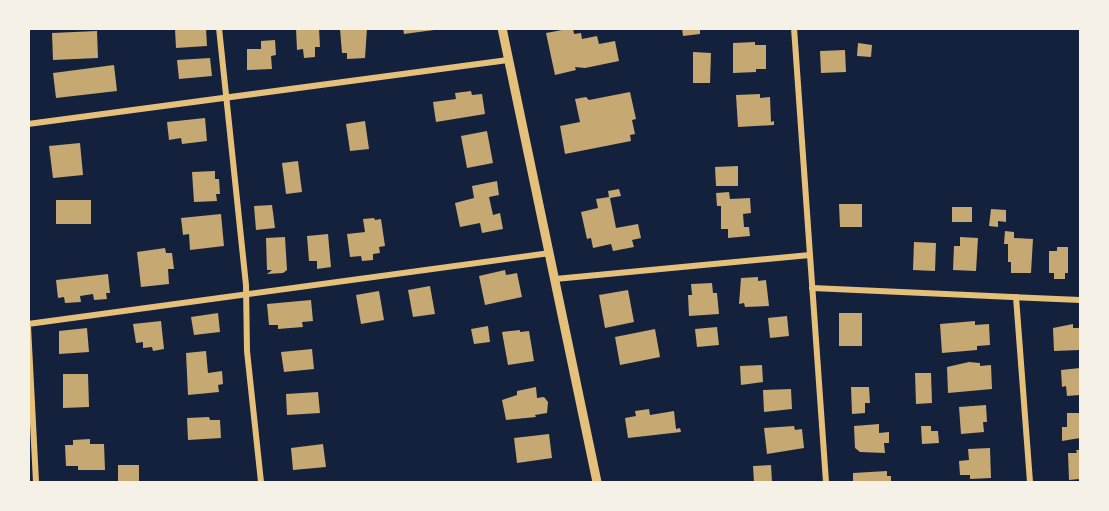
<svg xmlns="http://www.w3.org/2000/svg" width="1109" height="511" font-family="Overpass,sans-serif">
<rect width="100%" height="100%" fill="#14213d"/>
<g fill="#c6a872">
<polygon points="206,28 207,46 176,48 175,29"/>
<polygon points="296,28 319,28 320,47 315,47 315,57 304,58 303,49 297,50"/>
<polygon points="367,28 365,58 347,59 347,53 342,53 340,29"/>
<polygon points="403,28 434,28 434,30 404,34"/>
<polygon points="573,28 574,34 581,33 582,39 597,36 599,44 615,41 619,61 585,68 575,67 576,70 555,75 546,33"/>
<polygon points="682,28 700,28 700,34 683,36"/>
<polygon points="97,31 98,58 53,60 52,33"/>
<polygon points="275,40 276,55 271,56 272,69 247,70 247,49 261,49 261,41"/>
<polygon points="755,42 755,45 766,45 766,69 756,69 756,72 733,73 733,43"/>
<polygon points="858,43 872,45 871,57 857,56"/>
<polygon points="845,50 846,72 821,73 820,51"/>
<polygon points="693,52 711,53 710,83 693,83"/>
<polygon points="210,58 212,76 179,79 177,60"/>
<polygon points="114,65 117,91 56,98 53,73"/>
<polygon points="471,91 472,95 482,94 485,114 436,122 433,102 456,99 455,93"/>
<polygon points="630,92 636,119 632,120 635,134 630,135 631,141 565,154 560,126 580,122 575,99 586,97 589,100"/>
<polygon points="760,94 760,98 770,97 771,122 774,121 774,125 738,127 736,95"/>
<polygon points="205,118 207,141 182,144 181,138 169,140 167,122"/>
<polygon points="365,121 369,149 350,151 346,124"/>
<polygon points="487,131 493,163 467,168 461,136"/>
<polygon points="80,143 83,175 53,178 49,146"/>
<polygon points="298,161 302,192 286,194 282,163"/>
<polygon points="738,166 738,186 716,186 715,167"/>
<polygon points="215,171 215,179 219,179 220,194 216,194 217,201 194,202 192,172"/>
<polygon points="497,181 499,195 489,197 493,215 500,213 503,229 482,233 480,223 460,227 455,203 474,198 472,186"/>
<polygon points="619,189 621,196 610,198 616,228 638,224 641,238 632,240 634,247 613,251 611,244 593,248 591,238 587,239 581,212 598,208 596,199 609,197 608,191"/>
<polygon points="729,192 730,199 750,198 751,213 743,214 744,227 749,227 750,236 728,238 728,229 721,229 721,206 717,206 716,193"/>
<rect x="56" y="200" width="35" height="24"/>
<polygon points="839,204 862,204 862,227 840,227"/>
<polygon points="272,205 275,228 256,230 254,206"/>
<rect x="952" y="207" width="20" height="15"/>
<polygon points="991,209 1006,210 1006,222 998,221 998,227 989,226"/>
<polygon points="221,214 224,246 190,250 189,234 183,235 181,218"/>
<polygon points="374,218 375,220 381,219 385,246 379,247 380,253 373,254 373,260 362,261 361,256 350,257 347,234 365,232 363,219"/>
<polygon points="1005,231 1014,232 1014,238 1033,239 1031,273 1011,273 1011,262 1008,262 1008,244 1004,244"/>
<polygon points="328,234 331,267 317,269 317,261 309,261 307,236"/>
<polygon points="285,237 287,270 283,273 267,274 272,270 267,270 266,238"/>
<polygon points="960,237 978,238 976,271 953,270 954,246 960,246"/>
<polygon points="914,242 936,243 935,271 913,270"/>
<polygon points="1057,247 1068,247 1068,273 1065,273 1065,279 1054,279 1054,273 1049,273 1049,251 1057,251"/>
<polygon points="165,248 166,253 172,253 174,269 168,269 169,284 141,287 137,252"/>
<polygon points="505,270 506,275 517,273 522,297 485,305 479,276"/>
<polygon points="108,274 110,293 106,293 107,299 94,300 93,294 80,296 81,302 65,303 64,297 58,298 56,280"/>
<polygon points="758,277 758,281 766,280 769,306 745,307 744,303 739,304 741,278"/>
<polygon points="712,283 713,293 717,293 719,314 689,316 688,295 692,295 691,284"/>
<polygon points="430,286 435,314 413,317 408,290"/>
<polygon points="628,290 634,322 605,328 599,295"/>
<polygon points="379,291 384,320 361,324 356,295"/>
<polygon points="311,300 313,321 302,322 303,327 278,329 278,325 269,325 267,304"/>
<polygon points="218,313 220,332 194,335 191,317"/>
<rect x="839" y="313" width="23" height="33"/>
<polygon points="787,316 789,336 770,338 768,318"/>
<polygon points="161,321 164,349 153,351 152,347 143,348 143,342 136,343 133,324"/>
<polygon points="975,321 975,325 989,324 990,345 977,346 977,350 942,353 940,324"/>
<polygon points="1073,324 1073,328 1080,328 1080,350 1054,351 1053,328"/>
<polygon points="488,326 490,342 474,344 471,329"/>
<polygon points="717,327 719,345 697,347 695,329"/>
<polygon points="87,328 89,352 59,354 59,331"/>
<polygon points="655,329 660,357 620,365 615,337"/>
<polygon points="520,330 520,332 529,331 534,361 508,365 502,332"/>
<polygon points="312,349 314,369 284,372 281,352"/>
<polygon points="206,351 208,373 222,371 223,384 218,385 219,392 188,395 186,353"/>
<polygon points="969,362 980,363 980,366 991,365 992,389 948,393 947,367"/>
<polygon points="762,365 763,382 741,385 740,366"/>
<polygon points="1080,368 1080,395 1067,396 1066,386 1062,387 1061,370"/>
<polygon points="915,373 931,373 932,403 916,404"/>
<polygon points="63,374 88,374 89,407 63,408"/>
<polygon points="536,387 537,398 544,397 548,402 547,413 535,415 536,417 506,420 502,400 517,395 517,391"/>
<polygon points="851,387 869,387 870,403 865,403 865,413 852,414"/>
<polygon points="791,389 792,409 764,412 763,390"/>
<polygon points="318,392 320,413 287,415 286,394"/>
<polygon points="986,405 987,422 983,422 984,432 961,434 959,407"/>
<polygon points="649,409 650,415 674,411 676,429 680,428 681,432 628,438 625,418 636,416 635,411"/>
<polygon points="1067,413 1080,413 1080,438 1062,441 1062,427 1067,427"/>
<polygon points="209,417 210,420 220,420 221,438 188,440 187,418"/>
<polygon points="879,424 879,433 889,432 889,443 884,443 885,453 860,452 855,448 854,426"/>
<polygon points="794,426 795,430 802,429 804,448 767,454 764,428"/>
<polygon points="921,426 931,426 931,431 938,431 939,443 922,444"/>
<polygon points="549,434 552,458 517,463 514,438"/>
<polygon points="90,439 90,444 104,444 105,470 78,470 78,466 66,466 65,445 73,445 73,440"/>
<polygon points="323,444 326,467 293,470 291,448"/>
<polygon points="990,448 991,478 970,479 970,475 960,475 959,461 969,460 968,449"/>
<polygon points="1076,450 1080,450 1080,479 1069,480 1068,453 1077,453"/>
<rect x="118" y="465" width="21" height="17"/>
<polygon points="771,465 772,482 754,482 753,466"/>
<polygon points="887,471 887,476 891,476 891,482 853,482 853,473"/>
</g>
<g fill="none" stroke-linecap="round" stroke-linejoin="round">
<g stroke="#e5c07b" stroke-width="6">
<polyline points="219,28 246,285 247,351 261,482"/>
<polyline points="794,28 826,482"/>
<polyline points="28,124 508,60"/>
<polyline points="555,279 810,255"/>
<polyline points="812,288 1080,300"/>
<polyline points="1016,297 1030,482"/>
<polyline points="28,324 550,253"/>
<polyline points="28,326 36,482"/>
</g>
<polyline stroke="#e5c07b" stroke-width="9" points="502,28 597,482"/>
</g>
<rect width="1109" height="511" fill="none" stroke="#f6f1e7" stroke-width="60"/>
</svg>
